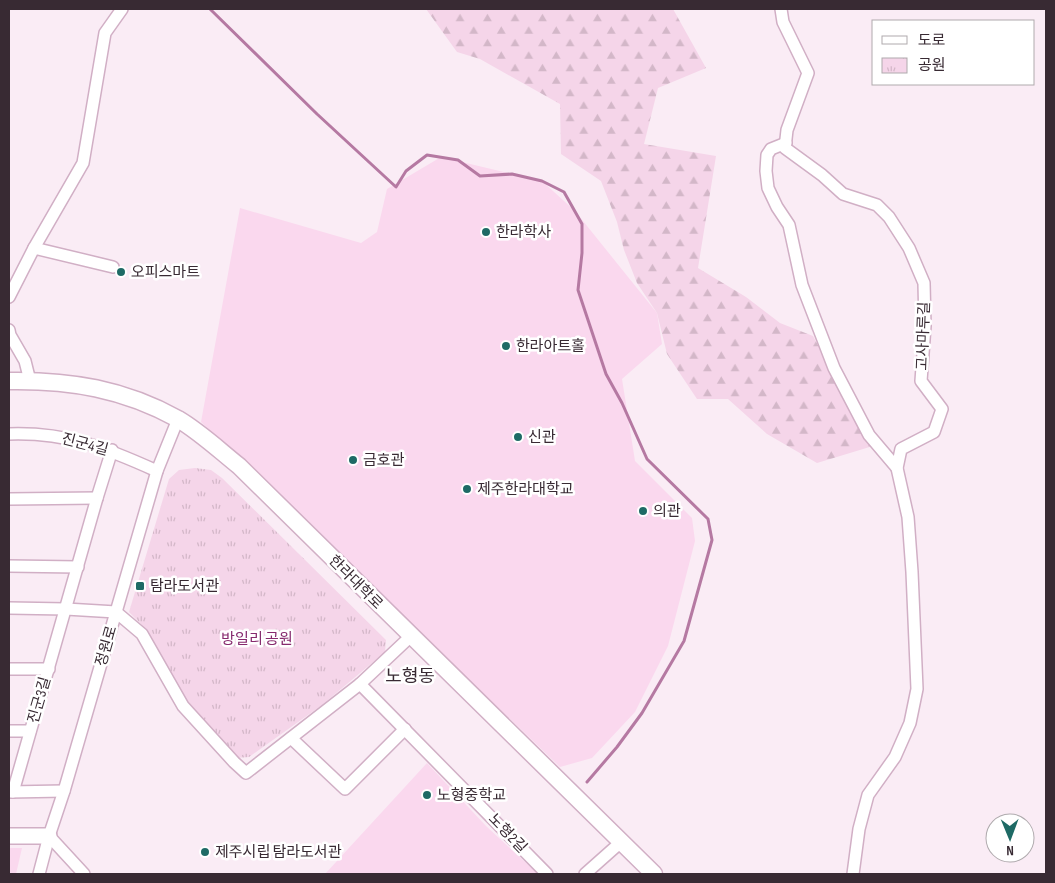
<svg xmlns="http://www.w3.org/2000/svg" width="1055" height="883" font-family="'Sofia Sans Condensed','Noto Sans KR',sans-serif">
<defs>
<pattern id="forest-firs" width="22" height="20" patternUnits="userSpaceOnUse" patternTransform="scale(1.25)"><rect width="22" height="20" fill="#f5d5e9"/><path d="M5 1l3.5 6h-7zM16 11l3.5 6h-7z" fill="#d3b7c8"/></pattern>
<pattern id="park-tufts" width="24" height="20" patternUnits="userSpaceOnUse" patternTransform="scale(1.25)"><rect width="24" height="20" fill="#f5d5e9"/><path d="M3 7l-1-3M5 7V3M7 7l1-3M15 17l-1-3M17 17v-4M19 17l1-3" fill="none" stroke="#d3b7c8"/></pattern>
</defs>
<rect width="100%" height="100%" fill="#faecf5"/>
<g fill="#fad8ee">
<polygon points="441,157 542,181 575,211 657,313 662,344 622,379 635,461 692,518 695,541 668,646 635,712 592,758 560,767 201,422 240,208 361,243 377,232 387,189"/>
<polygon points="427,763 486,826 538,874 325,874"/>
<polygon points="22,848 16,874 9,874 9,848"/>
</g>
<polygon fill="url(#forest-firs)" points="426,9 673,9 706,68 658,88 644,144 716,156 698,268 746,297 780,323 813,336 873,446 817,463 767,434 728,399 697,399 667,354 657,313 637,283 624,250 617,222 601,181 561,154 560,104 480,59 457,52"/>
<polygon fill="url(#park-tufts)" points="195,468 211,470 222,478 386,640 385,652 322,705 249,757 236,758 191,707 143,626 129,612 169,479 179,470"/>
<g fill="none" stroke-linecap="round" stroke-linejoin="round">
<polyline stroke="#b579a2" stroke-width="3" points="210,9 317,114 396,187 406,171 427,155 458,160 480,176 512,174 542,181 564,192 582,224 582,253 578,290 606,374 622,403 647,459 708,519 712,540 684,641 642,713 617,747 587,782"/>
<defs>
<g id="minor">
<polyline points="781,9 783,22 808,73 787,130 785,148 822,175 843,194 877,205 889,217 909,248 924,283 925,326 921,381 942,409 934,432 901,449 897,468 908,517 912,572 917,689 910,723 895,757 868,795 859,829 853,874"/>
<polyline points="786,143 771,149 767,155 766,171 768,188 777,207 789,225 802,285 834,368 869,435 897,468"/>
<polyline points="34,248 83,163 105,33 122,9"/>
<polyline points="9,297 34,248 113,267"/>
<polyline points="9,330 10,335 25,361 30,381"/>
<path d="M9 434C67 432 106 448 157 471"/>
<polyline points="9,499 97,498"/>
<polyline points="9,566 78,567"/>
<polyline points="9,608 66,609 116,612 142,634 183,706 234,762 246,773 360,684 411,636"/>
<polyline points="9,669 49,669"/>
<polyline points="360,684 547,874"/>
<polyline points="9,731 30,731"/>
<polyline points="291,738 345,789 405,729"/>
<polyline points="9,792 64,791"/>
<polyline points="13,792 97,498 112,450"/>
<polyline points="49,836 84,874"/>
<polyline points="39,874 49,836 64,791 157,471 178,419"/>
<polyline points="585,874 621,842"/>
</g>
<polyline id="tertiary" points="9,836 49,836"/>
<path id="secondary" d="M9 381C70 380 124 389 178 419 200 432 219 450 239 466L654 874"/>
</defs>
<use href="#minor" stroke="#d1afc5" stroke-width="14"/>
<use href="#tertiary" stroke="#d1afc5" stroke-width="18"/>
<use href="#secondary" stroke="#d1afc5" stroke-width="19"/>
<use href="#minor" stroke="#fff" stroke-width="11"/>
<use href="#tertiary" stroke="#fff" stroke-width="15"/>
<use href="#secondary" stroke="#fff" stroke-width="16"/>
</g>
<g fill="#1e6a65" stroke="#fff" stroke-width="2">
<circle cx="486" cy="232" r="5"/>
<circle cx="121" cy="272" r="5"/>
<circle cx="506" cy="346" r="5"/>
<circle cx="518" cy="437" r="5"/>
<circle cx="353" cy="460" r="5"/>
<circle cx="467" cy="489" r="5"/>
<circle cx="643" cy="511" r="5"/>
<rect x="135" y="581" width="10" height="10" rx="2.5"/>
<circle cx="427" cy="795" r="5"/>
<circle cx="205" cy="852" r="5"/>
</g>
<g text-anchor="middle" stroke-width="5" stroke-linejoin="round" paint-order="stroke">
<g font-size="15" fill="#382a33" stroke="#fff" text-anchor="start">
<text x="496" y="237">한라학사</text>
<text x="131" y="277">오피스마트</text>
<text x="516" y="351">한라아트홀</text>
<text x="528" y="442">신관</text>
<text x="363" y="465">금호관</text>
<text x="477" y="494">제주한라대학교</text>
<text x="653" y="516">의관</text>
<text x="150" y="591">탐라도서관</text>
<text x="437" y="800">노형중학교</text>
<text x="215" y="857">제주시립 탐라도서관</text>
</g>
<g font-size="15" fill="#382a33" stroke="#fff">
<text transform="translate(923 336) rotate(-88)" y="5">고사마루길</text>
<text transform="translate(85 444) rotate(15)" y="5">진군4길</text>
<text transform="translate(356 582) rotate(45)" y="5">한라대학로</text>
<text transform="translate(106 646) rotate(-74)" y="5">정원로</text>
<text transform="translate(39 700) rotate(-74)" y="5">진군3길</text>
<text transform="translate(508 833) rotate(46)" y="5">노형2길</text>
</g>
<g font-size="15" fill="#862a6e" stroke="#fff">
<text x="257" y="644">방일리 공원</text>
</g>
<g font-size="18" fill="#382a33" stroke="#fff">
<text x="410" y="682">노형동</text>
</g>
</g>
<rect width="1055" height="883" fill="none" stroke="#382a33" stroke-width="20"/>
<rect x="872" y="20" width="162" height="65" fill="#ffffff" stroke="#afaaad"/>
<rect x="882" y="36" width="25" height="8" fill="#ffffff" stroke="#afaaad"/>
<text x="918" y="45" font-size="15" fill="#382a33">도로</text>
<rect x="882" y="58" width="25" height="15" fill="url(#park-tufts)" stroke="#afaaad"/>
<text x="918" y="70" font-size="15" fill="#382a33">공원</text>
<g transform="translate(1010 838) rotate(179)"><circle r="24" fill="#ffffff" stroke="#afaaad"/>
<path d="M0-4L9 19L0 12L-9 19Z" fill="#1e6a65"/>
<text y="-8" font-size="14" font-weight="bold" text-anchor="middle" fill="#382a33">N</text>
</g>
</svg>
